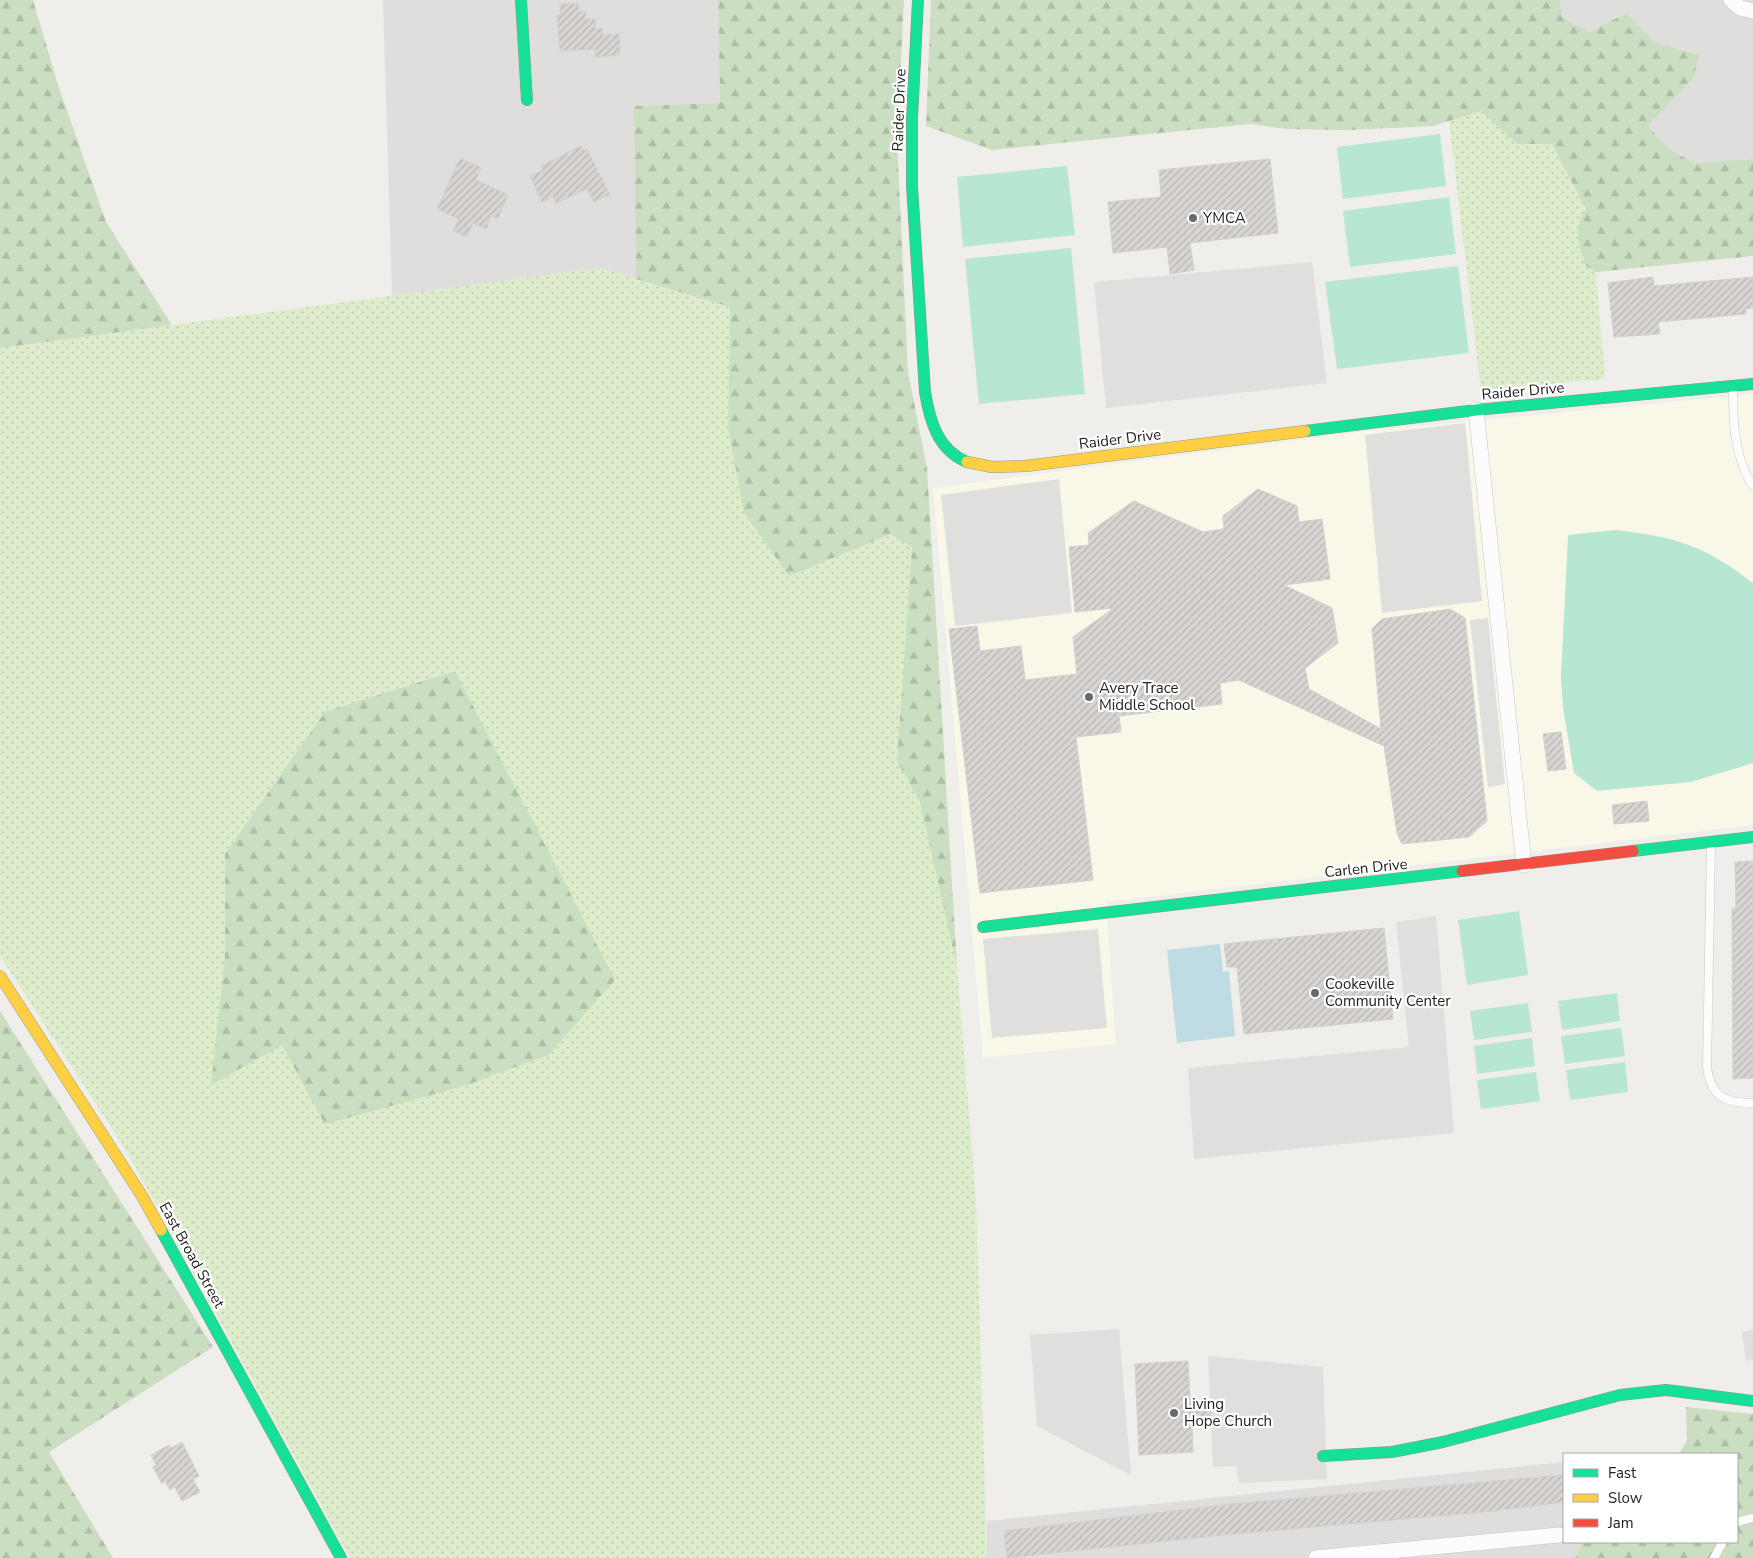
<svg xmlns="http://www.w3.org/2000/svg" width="1753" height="1558" font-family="'Nunito Sans',sans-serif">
<defs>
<pattern id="grass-dots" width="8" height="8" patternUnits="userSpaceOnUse" patternTransform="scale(1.25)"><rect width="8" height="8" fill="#ddeccb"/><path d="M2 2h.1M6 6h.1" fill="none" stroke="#bdcaae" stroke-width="1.8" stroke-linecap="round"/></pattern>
<pattern id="forest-firs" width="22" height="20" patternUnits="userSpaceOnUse" patternTransform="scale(1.25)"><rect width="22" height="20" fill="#cbdec1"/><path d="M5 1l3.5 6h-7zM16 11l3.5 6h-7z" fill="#aebea6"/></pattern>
<pattern id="building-hatch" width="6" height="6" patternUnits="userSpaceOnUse" patternTransform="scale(1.25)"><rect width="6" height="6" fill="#d7d4d2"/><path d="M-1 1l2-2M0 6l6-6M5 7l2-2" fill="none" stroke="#b8b6b4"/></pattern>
</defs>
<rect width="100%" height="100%" fill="#f0eeeb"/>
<g fill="#dfdedc">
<polygon points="383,0 718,0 720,103 634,106 636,279 600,268 392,296"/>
<polygon points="1560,0 1753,0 1753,159 1694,163 1669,149 1647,125 1694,77 1699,55 1654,42 1627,13 1589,32 1562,17"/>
<polygon points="1564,1462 1564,1542 1593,1542 1585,1558 987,1558 987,1521"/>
</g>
<polygon fill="#f8f7e8" points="1753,394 1753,825 1106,902 1116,1044 983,1058 933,488 1366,431"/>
<g fill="url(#grass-dots)">
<polygon points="1481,111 1517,144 1552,144 1586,209 1585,264 1596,272 1605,379 1481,390 1449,121"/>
<polygon points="600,268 730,307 728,427 744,513 789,575 891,533 912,547 897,761 920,802 957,967 976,1199 987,1558 350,1558 127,1152 0,956 0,348"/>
</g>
<g fill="url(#forest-firs)">
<polygon points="0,0 33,0 58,85 106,222 172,325 0,348"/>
<polygon points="718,0 904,0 897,140 908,372 927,468 957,967 920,802 897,761 912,547 891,534 789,576 744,513 728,427 730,307 636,279 634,106 720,103"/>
<path d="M931 0H1560L1562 17 1589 32 1627 13 1654 42 1699 55 1694 77 1648 126 1669 149 1694 163 1753 159V256L1596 272 1585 265C1579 243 1573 228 1586 209L1552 144H1517L1481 111 1433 126 1350 130 1286 129 1250 124 992 150 926 126Z"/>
<polygon points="455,671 615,980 548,1055 464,1086 325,1124 282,1045 211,1085 225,957 225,854 325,712"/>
<polygon points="0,1011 213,1347 49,1452 113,1558 0,1558"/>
<polygon points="1686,1407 1753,1414 1753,1558 1575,1558 1583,1542 1737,1542 1737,1454 1679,1454 1687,1440"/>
</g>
<g fill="#b7e6d2">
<polygon points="1440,134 1446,186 1343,199 1337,147"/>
<polygon points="1067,166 1075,235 963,247 957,177"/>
<polygon points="1449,197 1456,254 1350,267 1343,211"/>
<polygon points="1071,248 1085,394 979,404 965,259"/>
<polygon points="1458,266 1469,353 1337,369 1325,282"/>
<path d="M1615 530C1677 537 1703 545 1753 583V763L1691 782 1597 791 1574 773 1563 708 1561 677 1568 535Z"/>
<polygon points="1519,911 1528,975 1467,985 1458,920"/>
<polygon points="1617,993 1620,1021 1562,1030 1558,1001"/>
<polygon points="1528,1003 1532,1032 1474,1040 1470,1011"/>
<polygon points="1621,1028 1625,1056 1565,1064 1561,1036"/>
<polygon points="1532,1038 1535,1066 1477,1074 1474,1046"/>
<polygon points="1625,1062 1628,1092 1570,1100 1566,1070"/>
<polygon points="1536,1072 1540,1101 1481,1109 1477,1080"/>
</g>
<g fill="#e0dfde">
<polygon points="1312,262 1327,383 1106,408 1094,282"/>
<polygon points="1465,423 1482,601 1382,613 1365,435"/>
<polygon points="1059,479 1072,613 955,626 941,495"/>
<polygon points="1488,618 1505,784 1488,787 1470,620"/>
<polygon points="1436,916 1454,1133 1194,1159 1188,1068 1409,1047 1396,922"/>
<polygon points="1098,929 1107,1028 992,1038 983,939"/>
<polygon points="1119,1329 1131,1475 1037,1426 1030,1335"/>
<polygon points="1753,1330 1753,1360 1746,1361 1742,1332"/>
<polygon points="1208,1356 1323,1367 1327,1479 1239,1483 1236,1466 1213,1467"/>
</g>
<polygon fill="#bfdbe3" points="1220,944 1223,972 1229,971 1235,1036 1177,1043 1167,950"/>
<g fill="url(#building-hatch)" stroke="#d3d0cc">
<polygon points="578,3 579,12 586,11 586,19 595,19 596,29 602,28 603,35 619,34 620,55 595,57 595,49 560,51 557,16 561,15 560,4"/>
<polygon points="581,146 584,151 587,149 610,195 594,202 587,189 556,203 553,196 542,202 530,176 543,170 541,166"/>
<polygon points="460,158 481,168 476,180 508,195 498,218 491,216 486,229 473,223 467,237 453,231 459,219 437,209"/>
<polygon points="1270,159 1278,233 1190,243 1194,270 1170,274 1167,247 1113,253 1108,202 1161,197 1159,170"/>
<polygon points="1653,277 1654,286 1753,277 1753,308 1746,309 1746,314 1658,322 1660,334 1614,337 1608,283"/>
<polygon points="1258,489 1297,506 1299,522 1322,519 1330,579 1284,585 1332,608 1338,643 1305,668 1309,689 1381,729 1372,629 1382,619 1450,609 1465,618 1487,821 1469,837 1402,844 1397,833 1384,746 1239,680 1220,683 1222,704 1119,716 1121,732 1076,737 1093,880 980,893 949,629 977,626 980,651 1021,646 1025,680 1077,674 1073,637 1114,608 1075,612 1069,547 1089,545 1088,533 1134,501 1203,532 1224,529 1223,516"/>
<polygon points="1561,732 1566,769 1548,771 1543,734"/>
<polygon points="1647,801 1649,821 1614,824 1612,805"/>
<polygon points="1753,861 1753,1078 1733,1079 1732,908 1736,908 1735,862"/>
<polygon points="1384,928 1393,1019 1244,1034 1237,967 1227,967 1224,944"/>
<polygon points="1188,1361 1190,1402 1210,1401 1211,1423 1192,1425 1193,1452 1139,1455 1135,1364"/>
<polygon points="182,1442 199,1476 193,1479 200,1492 182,1501 175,1487 170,1490 165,1481 162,1484 153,1467 156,1465 151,1455 169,1445 171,1448"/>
<polygon points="1564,1475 1564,1502 1494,1511 1223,1535 1007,1558 1004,1531 1232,1504"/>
</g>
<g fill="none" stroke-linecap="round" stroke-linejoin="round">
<defs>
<g id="lane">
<path d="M1733 388C1733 424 1734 455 1753 487"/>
<path d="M1711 844 1707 1068C1712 1097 1724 1103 1753 1103"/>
<polyline points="1737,1522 1753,1518"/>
<polyline points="1714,1558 1723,1542"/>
</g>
<g id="street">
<polyline points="1731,0 1740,8 1753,11"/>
<polyline points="1476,410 1524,865"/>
<polyline points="1316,1558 1559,1535"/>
</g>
<g id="fast">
<polyline points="521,0 527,100"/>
<path d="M918 0 912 119V186L925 392C930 422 938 450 967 462"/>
<polyline points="1305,431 1476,410 1753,384"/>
<polyline points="1633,851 1753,837"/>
<polyline points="983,927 1462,871"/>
<polyline points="161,1230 341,1558"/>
<polyline points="1323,1456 1392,1452 1443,1442 1620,1395 1666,1390 1753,1401"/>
</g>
<g id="slow">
<polyline points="967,462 992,467 1026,466 1305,431"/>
<polyline points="0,976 142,1196 161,1230"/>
</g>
<polyline id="jam" points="1462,871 1633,851"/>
</defs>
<use href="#lane" stroke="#c9c8c7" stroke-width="9"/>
<use href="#street" stroke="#c9c8c7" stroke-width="16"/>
<use href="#fast" stroke="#999a82" stroke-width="12"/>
<use href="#slow" stroke="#999a82" stroke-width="12"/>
<use href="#jam" stroke="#999a82" stroke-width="12"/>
<use href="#lane" stroke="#fdfcfc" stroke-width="8"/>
<use href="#street" stroke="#fdfcfc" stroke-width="15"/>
<use href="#fast" stroke="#16e098" stroke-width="11"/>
<use href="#slow" stroke="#ffcf43" stroke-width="11"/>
<use href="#jam" stroke="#f24e42" stroke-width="11"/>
</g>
<g fill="#6a6968" stroke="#fff" stroke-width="2">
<circle cx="1193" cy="218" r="5"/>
<circle cx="1089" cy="697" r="5"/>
<circle cx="1315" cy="993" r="5"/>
<circle cx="1174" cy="1413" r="5"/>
</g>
<g text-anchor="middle" stroke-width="4.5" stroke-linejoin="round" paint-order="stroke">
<g font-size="15" fill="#222" stroke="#fff">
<text transform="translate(899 110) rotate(-88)" y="5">Raider Drive</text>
<text transform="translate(1523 391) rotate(-5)" y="5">Raider Drive</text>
<text transform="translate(1120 439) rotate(-7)" y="5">Raider Drive</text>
<text transform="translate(1366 868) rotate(-6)" y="5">Carlen Drive</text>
<text transform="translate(192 1255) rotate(61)" y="5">East Broad Street</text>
</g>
<g font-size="15" fill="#222" stroke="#fff" text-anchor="start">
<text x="1203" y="223">YMCA</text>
<text x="1099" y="693">Avery Trace<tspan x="1099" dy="17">Middle School</tspan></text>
<text x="1325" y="989">Cookeville<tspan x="1325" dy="17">Community Center</tspan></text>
<text x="1184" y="1409">Living<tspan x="1184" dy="17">Hope Church</tspan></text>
</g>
</g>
<rect x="1563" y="1453" width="175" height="90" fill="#ffffff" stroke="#a7a7a7"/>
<rect x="1573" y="1469" width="25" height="8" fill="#16e098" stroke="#a7a7a7"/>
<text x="1608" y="1478" font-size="15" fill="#222222">Fast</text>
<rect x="1573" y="1494" width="25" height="8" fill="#ffcf43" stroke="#a7a7a7"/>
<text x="1608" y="1503" font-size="15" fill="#222222">Slow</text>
<rect x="1573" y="1519" width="25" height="8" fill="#f24e42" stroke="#a7a7a7"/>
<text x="1608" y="1528" font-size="15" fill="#222222">Jam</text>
</svg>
